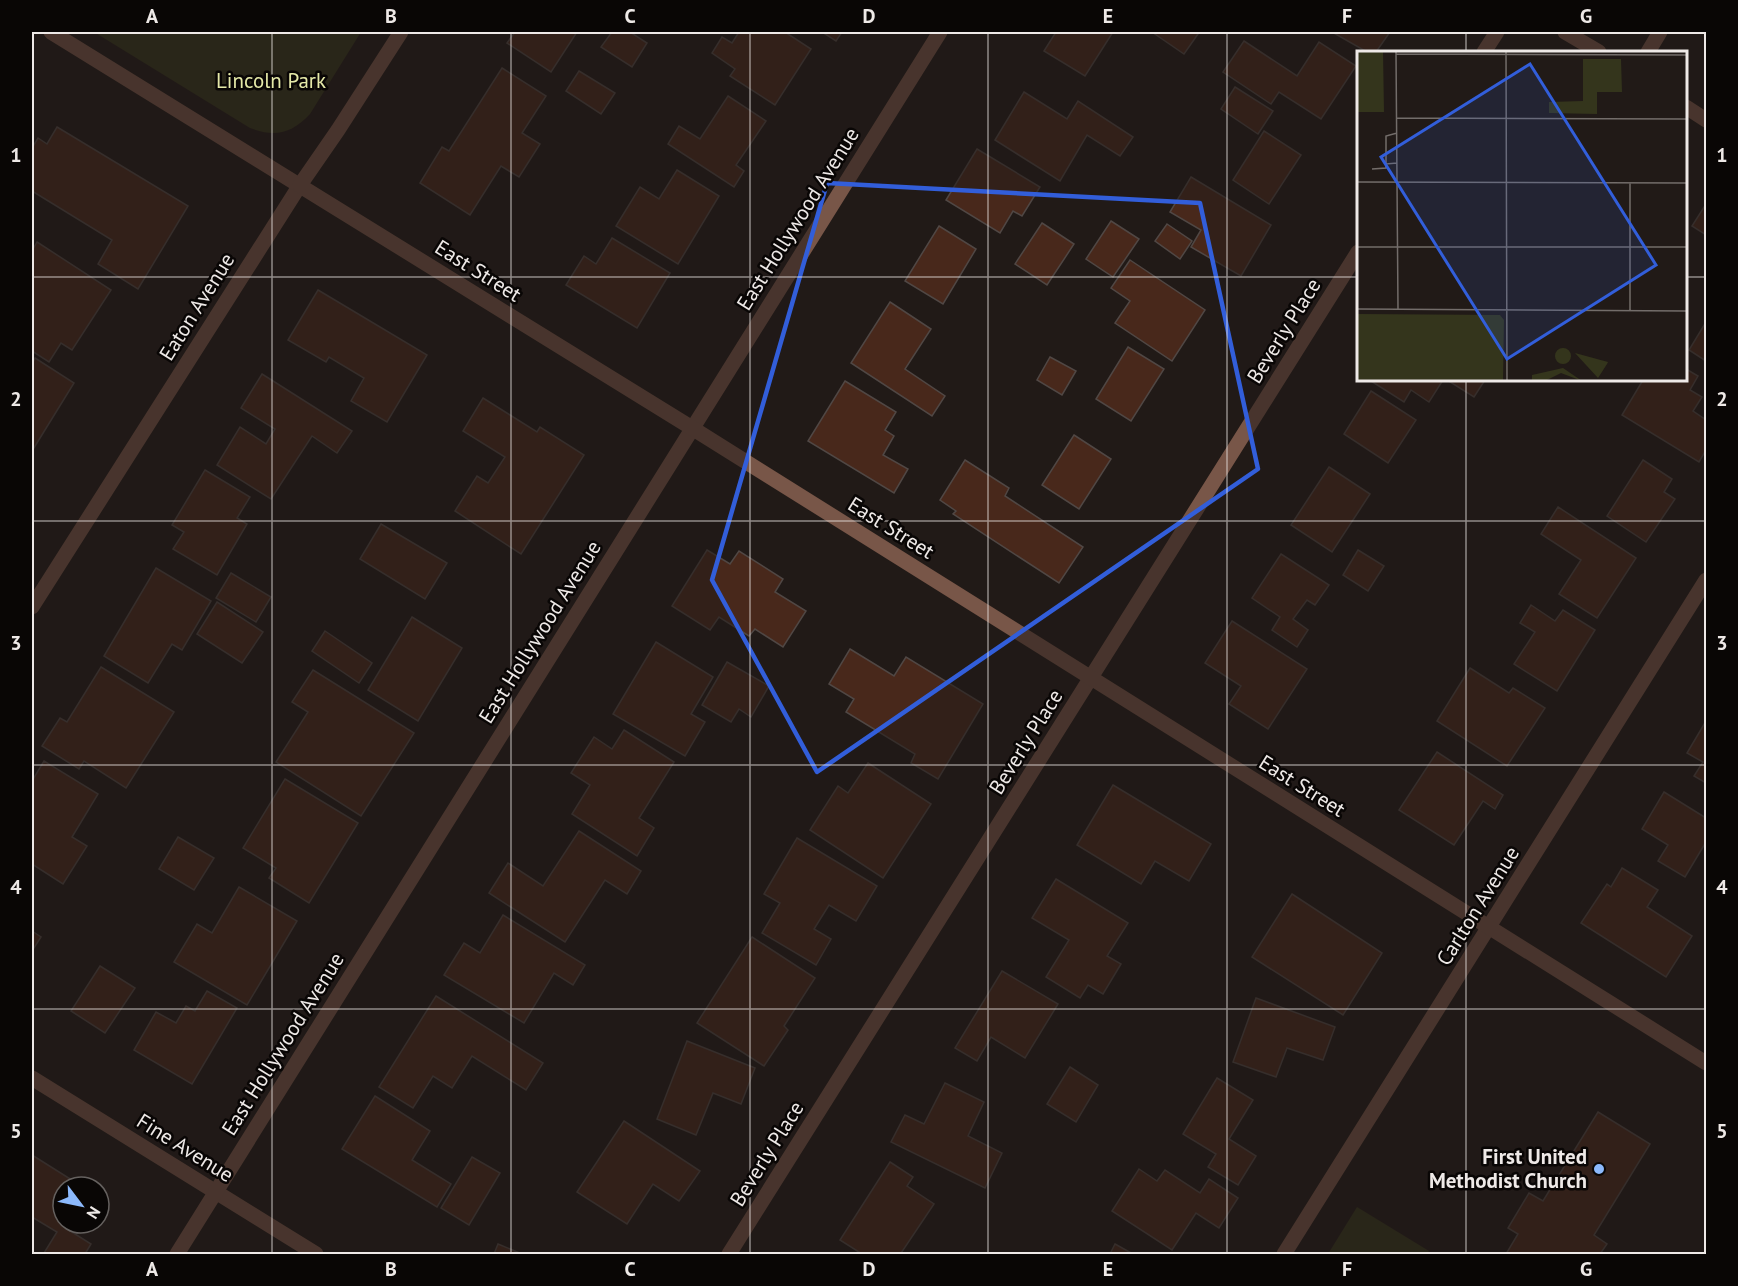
<svg xmlns="http://www.w3.org/2000/svg" width="1738" height="1286" font-family="'PT Sans',sans-serif">
<rect width="100%" height="100%" fill="#211a17"/>
<g fill="#34351c">
<path d="M94 32H361L310 114C292 133 276 138 250 128Z"/>
<polygon points="1357,1207 1429,1251 1427,1254 1328,1254"/>
</g>
<g fill="#48281b" stroke="#504744" stroke-width="1.5">
<polygon points="515,32 577,32 551,72 507,43"/>
<polygon points="612,32 630,32 647,43 632,67 601,47"/>
<polygon points="739,32 785,32 811,49 775,105 730,76 735,69 712,53 722,37 732,43"/>
<polygon points="822,32 842,32 836,41"/>
<polygon points="1056,32 1113,32 1085,76 1044,51"/>
<polygon points="1152,32 1194,32 1198,34 1184,54"/>
<polygon points="1332,32 1390,32 1376,52 1367,52"/>
<polygon points="1244,41 1297,76 1319,42 1356,66 1321,119 1279,92 1271,104 1223,72"/>
<polygon points="502,68 546,96 522,133 540,144 519,177 501,166 470,215 420,183 442,147 449,151"/>
<polygon points="579,71 615,93 601,114 566,91"/>
<polygon points="1235,87 1273,111 1258,134 1221,109"/>
<polygon points="1024,92 1067,119 1078,101 1133,137 1120,156 1087,135 1060,181 995,140"/>
<polygon points="728,96 766,121 736,165 744,171 734,187 668,144 679,126 700,139"/>
<polygon points="57,127 188,206 138,289 98,264 112,240 32,191 32,148 38,138 47,144"/>
<polygon points="1264,131 1301,155 1269,204 1233,180"/>
<polygon points="977,149 1040,187 1022,216 1013,211 1000,233 946,200"/>
<polygon points="677,170 719,196 678,264 616,226 640,187 659,199"/>
<polygon points="1191,177 1271,225 1241,276 1191,247 1201,230 1170,212"/>
<polygon points="1706,204 1706,235 1692,226"/>
<polygon points="1111,221 1139,239 1113,277 1086,259"/>
<polygon points="1042,223 1074,244 1047,285 1015,264"/>
<polygon points="1167,224 1192,241 1180,259 1155,241"/>
<polygon points="939,226 976,249 943,304 905,281"/>
<polygon points="612,238 670,273 637,328 566,285 584,256 596,264"/>
<polygon points="37,242 111,290 72,350 61,343 49,362 32,351 32,251"/>
<polygon points="1130,260 1205,310 1172,361 1115,323 1130,301 1111,288"/>
<polygon points="318,290 427,355 387,422 351,401 364,378 329,357 326,362 288,340"/>
<polygon points="890,302 931,329 905,369 945,396 932,416 851,363"/>
<polygon points="1706,322 1706,361 1689,350"/>
<polygon points="1128,347 1164,369 1131,421 1096,399"/>
<polygon points="1050,357 1076,371 1062,395 1037,380"/>
<polygon points="35,358 74,383 32,451 32,364"/>
<polygon points="1686,369 1698,376 1690,390 1702,397 1693,411 1706,420 1706,450 1699,462 1622,415 1643,380 1686,380"/>
<polygon points="262,374 352,431 337,453 312,436 271,499 217,465 240,427 266,444 275,429 241,408"/>
<polygon points="1371,380 1443,380 1429,402 1411,390 1404,402 1371,381"/>
<polygon points="1447,380 1485,380 1474,397"/>
<polygon points="845,381 896,412 885,430 894,436 883,455 908,469 894,493 808,441"/>
<polygon points="1371,391 1416,420 1388,463 1344,434"/>
<polygon points="483,398 537,432 540,427 584,455 521,554 455,511 477,476 488,483 505,457 463,431"/>
<polygon points="1074,435 1111,459 1079,509 1042,485"/>
<polygon points="965,460 1009,488 1005,496 1083,547 1059,583 953,514 956,511 940,500"/>
<polygon points="1643,460 1672,479 1664,492 1675,499 1646,542 1607,516"/>
<polygon points="1329,467 1370,494 1332,552 1291,525"/>
<polygon points="205,470 250,497 237,518 247,524 217,575 173,549 184,532 172,525"/>
<polygon points="1558,507 1636,558 1597,618 1559,594 1581,560 1541,534"/>
<polygon points="381,524 447,563 425,599 360,559"/>
<polygon points="707,550 730,564 739,551 783,579 775,592 806,611 783,647 755,629 749,636 719,617 710,630 672,606"/>
<polygon points="1358,550 1384,566 1368,591 1343,575"/>
<polygon points="1281,554 1329,585 1315,605 1307,600 1293,619 1308,630 1297,647 1272,630 1280,617 1252,598"/>
<polygon points="156,568 211,601 182,650 172,644 148,683 104,656"/>
<polygon points="231,573 271,597 256,622 216,598"/>
<polygon points="217,602 263,632 242,663 197,634"/>
<polygon points="1531,605 1555,621 1563,610 1595,630 1557,691 1514,664 1535,632 1520,623"/>
<polygon points="412,617 462,648 418,721 368,690"/>
<polygon points="1232,621 1307,669 1268,729 1229,704 1241,686 1205,663"/>
<polygon points="325,631 372,663 359,683 312,651"/>
<polygon points="656,642 713,677 691,714 705,722 685,756 613,714"/>
<polygon points="850,649 894,676 906,657 983,704 938,779 911,763 915,754 846,712 854,699 829,684"/>
<polygon points="727,662 769,686 751,717 739,709 731,722 702,705"/>
<polygon points="101,667 174,712 126,788 84,761 79,769 42,746 60,718 67,722"/>
<polygon points="1470,668 1509,693 1513,688 1545,708 1507,766 1437,721"/>
<polygon points="313,670 414,733 361,816 276,762 308,712 292,702"/>
<polygon points="1706,721 1706,783 1694,776 1703,762 1687,753"/>
<polygon points="624,730 674,762 639,818 654,828 637,856 572,814 590,785 571,773 594,737 612,749"/>
<polygon points="1437,752 1503,795 1495,809 1483,801 1454,845 1399,810"/>
<polygon points="44,761 98,794 72,837 87,846 63,884 32,864 32,781"/>
<polygon points="868,763 931,804 883,878 810,830 838,786 848,793"/>
<polygon points="285,779 358,823 309,903 269,878 276,868 243,848"/>
<polygon points="1113,785 1211,844 1189,881 1155,861 1141,884 1077,845"/>
<polygon points="1664,792 1706,818 1706,842 1685,877 1658,861 1668,845 1642,829"/>
<polygon points="579,831 641,871 627,894 605,880 565,942 489,893 508,863 543,886"/>
<polygon points="178,837 214,858 194,890 159,869"/>
<polygon points="797,838 877,886 856,921 829,905 814,929 831,939 816,965 762,933 780,903 764,894"/>
<polygon points="1622,868 1658,890 1647,907 1692,936 1666,977 1581,923 1607,884 1611,887"/>
<polygon points="1056,879 1128,923 1107,956 1121,964 1103,994 1088,985 1080,998 1046,977 1069,940 1032,918"/>
<polygon points="239,887 297,921 247,1005 174,962 197,924 212,933"/>
<polygon points="1292,894 1382,953 1343,1015 1252,957"/>
<polygon points="503,915 585,965 573,985 554,973 524,1023 444,975 464,943 480,953"/>
<polygon points="32,931 41,937 32,951"/>
<polygon points="752,937 815,978 784,1026 788,1030 764,1066 697,1023"/>
<polygon points="100,966 135,988 105,1033 71,1011"/>
<polygon points="1002,971 1058,1004 1025,1058 991,1037 977,1061 955,1048"/>
<polygon points="207,991 237,1008 192,1084 134,1050 156,1012 176,1023 186,1006 195,1011"/>
<polygon points="436,996 543,1063 526,1090 472,1056 452,1088 433,1076 413,1108 379,1087"/>
<polygon points="1256,998 1335,1027 1323,1060 1287,1048 1276,1077 1233,1062"/>
<polygon points="687,1041 755,1068 741,1104 713,1093 696,1135 657,1119"/>
<polygon points="1070,1067 1098,1085 1076,1122 1047,1104"/>
<polygon points="1217,1078 1253,1100 1229,1139 1256,1156 1238,1185 1208,1167 1216,1154 1183,1134"/>
<polygon points="945,1083 984,1102 968,1136 1002,1153 985,1188 891,1142 905,1115 924,1124"/>
<polygon points="375,1096 430,1131 412,1160 451,1184 437,1207 342,1149"/>
<polygon points="1598,1112 1650,1144 1594,1235 1607,1244 1600,1254 1506,1254 1518,1234 1508,1228 1529,1193 1543,1201"/>
<polygon points="624,1121 700,1171 679,1201 653,1184 627,1224 577,1192"/>
<polygon points="32,1155 83,1187 63,1187 63,1223 71,1223 67,1229 91,1244 85,1254 47,1254 44,1253 57,1232 32,1217"/>
<polygon points="472,1157 500,1173 469,1225 441,1208"/>
<polygon points="890,1162 913,1177 907,1186 934,1204 901,1253 904,1254 862,1254 840,1240"/>
<polygon points="1139,1169 1157,1181 1165,1170 1200,1193 1209,1179 1238,1198 1219,1228 1196,1213 1172,1250 1112,1211"/>
<polygon points="498,1244 522,1254 494,1254"/>
<polygon points="1115,1244 1133,1254 1110,1254"/>
</g>
<g fill="none" stroke-linecap="round" stroke-linejoin="round">
<polyline stroke="#785648" stroke-width="15" points="1648,52 1660,32"/>
<g stroke="#785648" stroke-width="15">
<polyline points="1565,32 1599,52"/>
<polyline points="1484,52 1497,32"/>
<polyline points="1686,107 1706,120"/>
<polyline points="32,607 300,185"/>
<polyline points="32,1078 316,1254"/>
<polyline points="177,1254 940,32"/>
<polyline points="729,1254 1358,252"/>
<polyline points="1284,1254 1706,580"/>
</g>
<g stroke="#785648" stroke-width="15">
<polyline points="51,32 692,428 1706,1063"/>
<polyline points="300,185 338,130 401,32"/>
</g>
</g>
<path d="M0 0H1738V1286H0ZM827 183 1200 203 1258 469 817 772 712 580Z" fill="#211a17" fill-opacity=".55" fill-rule="evenodd"/>
<path fill="none" stroke="#325eda" stroke-width="4.5" stroke-linejoin="round" d="M827 183 1200 203 1258 469 817 772 712 580Z"/>
<path fill="none" stroke="#eee9e7" stroke-width="1.5" stroke-opacity="0.55" d="M272 32V1254M511 32V1254M750 32V1254M988 32V1254M1227 32V1254M1466 32V52M32 277H1358M1686 277H1706M1466 380V1254M32 521H1706M32 765H1706M32 1009H1706"/>
<circle fill="#8cb9fc" stroke="#090605" stroke-width="2" cx="1599" cy="1169" r="6"/>
<g text-anchor="middle" stroke-width="5" stroke-linejoin="round" paint-order="stroke">
<g font-size="21" fill="#e5e9a8" stroke="#090605">
<text x="271" y="88">Lincoln Park</text>
</g>
<g font-size="21" fill="#eee9e7" stroke="#090605">
<text transform="translate(798 219) rotate(-58)" y="7">East Hollywood Avenue</text>
<text transform="translate(478 271) rotate(32)" y="7">East Street</text>
<text transform="translate(197 307) rotate(-58)" y="7">Eaton Avenue</text>
<text transform="translate(1284 331) rotate(-58)" y="7">Beverly Place</text>
<text transform="translate(891 528) rotate(32)" y="7">East Street</text>
<text transform="translate(540 632) rotate(-58)" y="7">East Hollywood Avenue</text>
<text transform="translate(1026 742) rotate(-58)" y="7">Beverly Place</text>
<text transform="translate(1302 786) rotate(32)" y="7">East Street</text>
<text transform="translate(1478 906) rotate(-58)" y="7">Carlton Avenue</text>
<text transform="translate(283 1044) rotate(-58)" y="7">East Hollywood Avenue</text>
<text transform="translate(185 1148) rotate(32)" y="7">Fine Avenue</text>
<text transform="translate(767 1154) rotate(-58)" y="7">Beverly Place</text>
</g>
<g font-size="21" font-weight="bold" fill="#eee9e7" stroke="#090605" text-anchor="end">
<text x="1587" y="1164">First United<tspan x="1587" dy="24">Methodist Church</tspan></text>
</g>
</g>
<g transform="translate(1357 51)">
<rect width="330" height="330" fill="#211a17"/>
<path d="M0 0H26L27 61H0ZM226 8H264L265 41H240V63L192 62V51L226 50ZM0 263 143 264 147 269 146 330H0ZM198 305a8 8 0 1 1 16 0a8 8 0 1 1-16 0ZM218 302 251 311 250 313 241 327ZM206 317 225 330 204 322 188 330H175V324Z" fill="#34351c"/>
<path fill="none" stroke="#736d6a" stroke-width="1.5" d="M149 0 150 330M39 1 41 258M39 3 330 4M40 67 330 68M40 112 29 113V85L40 82M15 118 29 117V113M0 131 330 132M273 132V260M0 196H330M0 258 330 260"/>
<path fill="#325eda" fill-opacity="0.15" stroke="#325eda" stroke-width="3" d="M173 13 299 214 150 308 24 106Z"/>
<rect width="330" height="330" fill="none" stroke="#eee9e7" stroke-width="3"/>
</g>
<rect width="1738" height="1286" fill="none" stroke="#090605" stroke-width="66"/>
<g transform="translate(81 1205) rotate(122)"><circle r="28" fill="#090605" stroke="#65615f" stroke-width="1.5"/>
<path d="M0-4.5L10 22L0 15L-10 22Z" fill="#8cb9fc"/>
<text y="-9" font-size="16" font-weight="bold" text-anchor="middle" fill="#eee9e7">N</text>
</g>
<rect x="33" y="33" width="1672" height="1220" fill="none" stroke="#eee9e7" stroke-width="2"/>
<g font-size="20" text-anchor="middle" font-weight="bold" fill="#eee9e7">
<text x="152" y="23">A</text>
<text x="391" y="23">B</text>
<text x="630" y="23">C</text>
<text x="869" y="23">D</text>
<text x="1108" y="23">E</text>
<text x="1347" y="23">F</text>
<text x="1586" y="23">G</text>
<text x="16" y="162">1</text>
<text x="1722" y="162">1</text>
<text x="16" y="406">2</text>
<text x="1722" y="406">2</text>
<text x="16" y="650">3</text>
<text x="1722" y="650">3</text>
<text x="16" y="894">4</text>
<text x="1722" y="894">4</text>
<text x="16" y="1138">5</text>
<text x="1722" y="1138">5</text>
<text x="152" y="1276">A</text>
<text x="391" y="1276">B</text>
<text x="630" y="1276">C</text>
<text x="869" y="1276">D</text>
<text x="1108" y="1276">E</text>
<text x="1347" y="1276">F</text>
<text x="1586" y="1276">G</text>
</g>
</svg>
